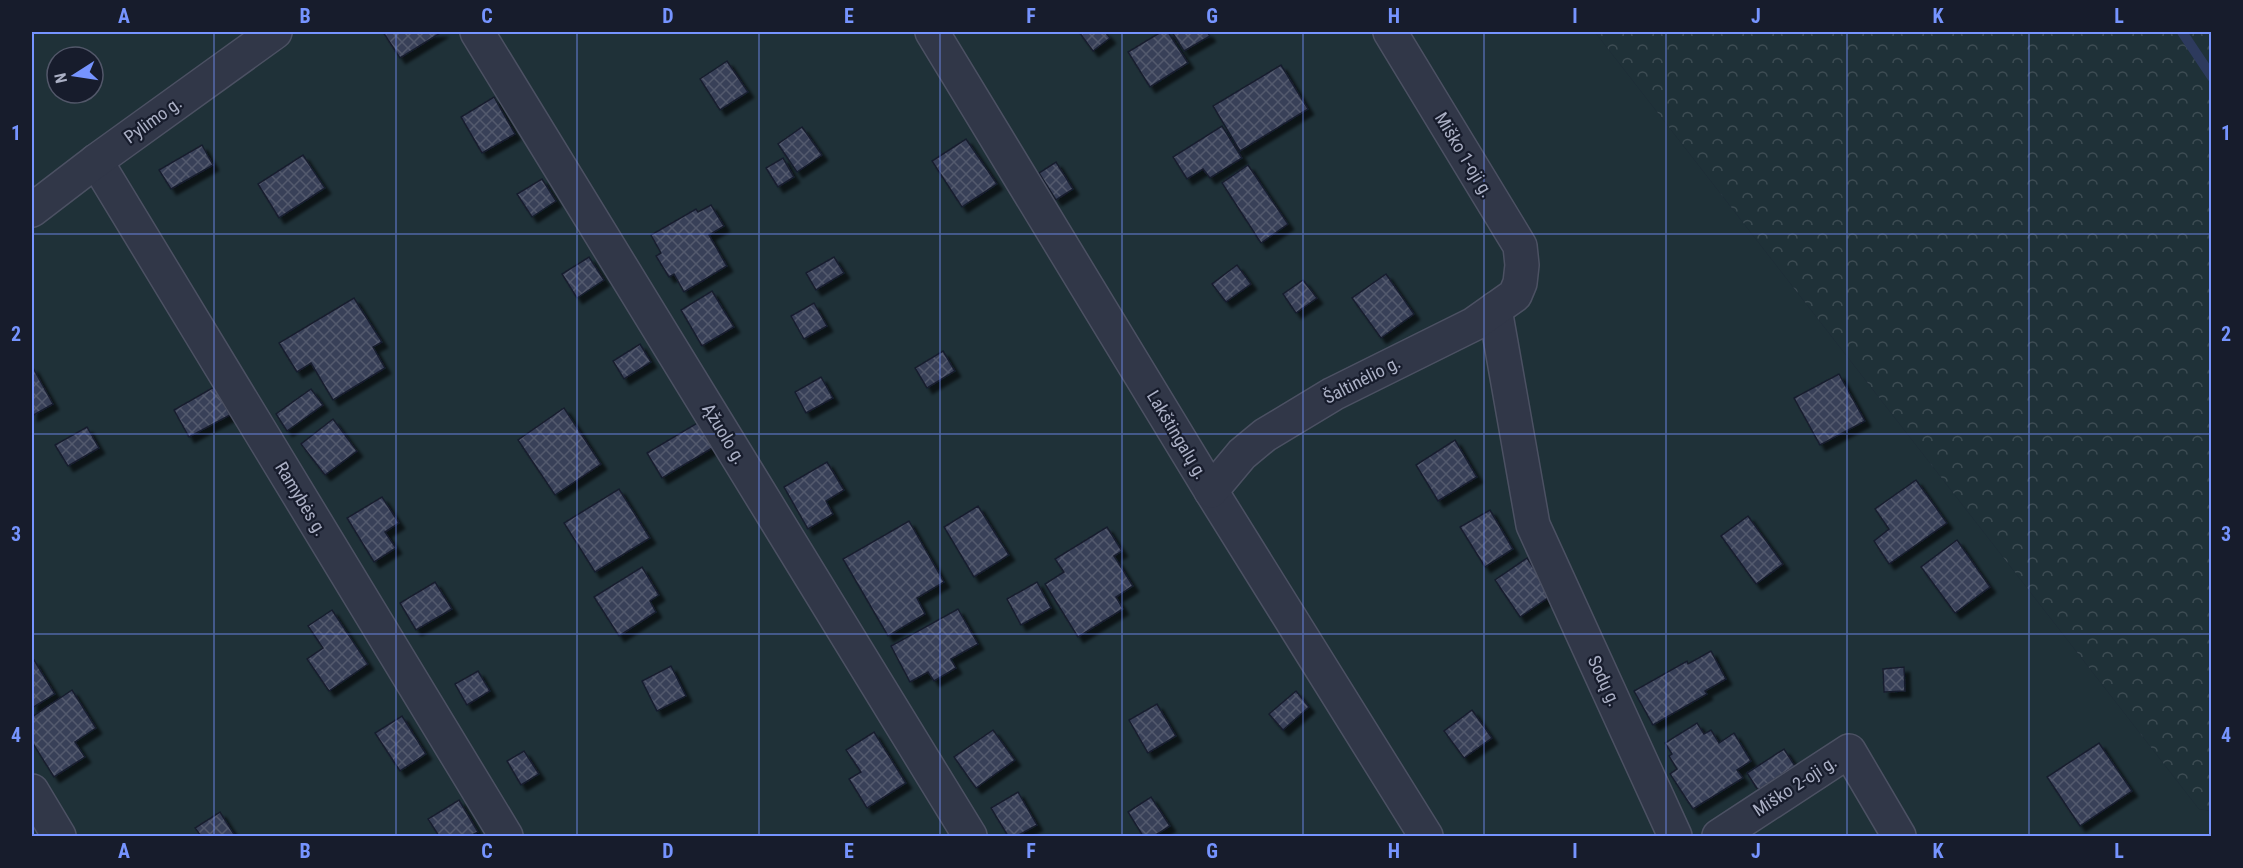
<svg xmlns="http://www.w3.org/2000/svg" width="2243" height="868" font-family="'Roboto Condensed',sans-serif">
<defs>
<pattern id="forest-crowns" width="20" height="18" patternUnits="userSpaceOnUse" patternTransform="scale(1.5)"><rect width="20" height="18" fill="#1f3138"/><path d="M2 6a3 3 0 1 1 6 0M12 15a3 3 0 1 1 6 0" fill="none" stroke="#3d4c53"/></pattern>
<pattern id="building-cross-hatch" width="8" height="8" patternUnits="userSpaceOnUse" patternTransform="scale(1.5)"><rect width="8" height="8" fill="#394158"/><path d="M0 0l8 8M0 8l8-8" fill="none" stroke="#535a6e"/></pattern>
<filter id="shadow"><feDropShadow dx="5.5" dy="5.5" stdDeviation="1.5" flood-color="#0009"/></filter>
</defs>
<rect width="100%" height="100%" fill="#1d2437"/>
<path fill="#1f3138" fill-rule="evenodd" d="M32 32H1595L2199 809 2211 811V836H32ZM57 57H93V93H57Z"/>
<polygon fill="url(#forest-crowns)" points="1595,32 2211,32 2211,811 2199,809"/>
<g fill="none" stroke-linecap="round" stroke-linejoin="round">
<polyline stroke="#2d3a5d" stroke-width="10" points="2182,32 2212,77"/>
</g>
<g fill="url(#building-cross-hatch)" stroke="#191e2e" stroke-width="1.5" filter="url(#shadow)">
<polygon points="383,32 442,32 400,58"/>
<polygon points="1079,32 1105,32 1110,38 1093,51"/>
<polygon points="1161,32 1168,32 1188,63 1150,87 1128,52"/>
<polygon points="1172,32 1207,32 1210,36 1184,51"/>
<polygon points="727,61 748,92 720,110 700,79"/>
<polygon points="1281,65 1308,109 1240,151 1213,106"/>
<polygon points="494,97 515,134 482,153 461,117"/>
<polygon points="1222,126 1242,158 1210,178 1203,169 1187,179 1173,157"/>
<polygon points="802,127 822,155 797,172 778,144"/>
<polygon points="966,139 997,184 962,207 932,161"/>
<polygon points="202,145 213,165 171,189 159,170"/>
<polygon points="303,155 325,188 279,218 258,184"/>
<polygon points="783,158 794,177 778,187 766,168"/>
<polygon points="1056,162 1073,189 1056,200 1039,173"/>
<polygon points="1248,165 1288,224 1261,243 1222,183"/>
<polygon points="542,179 556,201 532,217 517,194"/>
<polygon points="711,205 724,226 709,235 727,266 684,292 674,274 669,277 656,256 661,253 651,235 696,209 698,212"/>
<polygon points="589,257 604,280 577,298 562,274"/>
<polygon points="834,257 844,273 816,290 806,273"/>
<polygon points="1237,265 1251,284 1226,302 1212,284"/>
<polygon points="1386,274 1414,314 1381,338 1352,298"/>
<polygon points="1303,280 1317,298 1296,313 1283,294"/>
<polygon points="712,291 734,327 702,346 681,310"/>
<polygon points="354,298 382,342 373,347 385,368 333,400 311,363 297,372 279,343"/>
<polygon points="814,303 827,326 804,339 791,316"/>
<polygon points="640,344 651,362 624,379 613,361"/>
<polygon points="943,351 955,371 927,388 915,368"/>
<polygon points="32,366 53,404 32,416"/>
<polygon points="1839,374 1865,421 1820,445 1794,398"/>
<polygon points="821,377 833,398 806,413 795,392"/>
<polygon points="214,387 230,415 189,437 174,410"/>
<polygon points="311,389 323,405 287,431 276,414"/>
<polygon points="564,408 601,464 555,495 518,440"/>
<polygon points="333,419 357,451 325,475 301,444"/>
<polygon points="704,419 719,444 662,478 647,453"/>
<polygon points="87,427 99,448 68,466 55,445"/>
<polygon points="1455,440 1477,477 1438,501 1416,465"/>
<polygon points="827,462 844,490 826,501 833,514 808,529 784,487"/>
<polygon points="1916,480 1947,523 1889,564 1874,541 1889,529 1875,509"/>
<polygon points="619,489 650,538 595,572 564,523"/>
<polygon points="382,497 399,523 385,532 396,548 374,562 347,518"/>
<polygon points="978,506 1009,555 974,577 944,527"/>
<polygon points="1490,510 1513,549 1485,567 1460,527"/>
<polygon points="1748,516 1783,564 1756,584 1721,536"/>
<polygon points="909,521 944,582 917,598 925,614 888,636 843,559"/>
<polygon points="1107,527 1122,551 1114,556 1133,586 1116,597 1123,609 1078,637 1045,584 1064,572 1055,559"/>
<polygon points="1957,540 1990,587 1955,613 1921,567"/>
<polygon points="1527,558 1552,595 1520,617 1495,580"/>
<polygon points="642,567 659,595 650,601 656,612 619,636 594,597"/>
<polygon points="435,582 452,609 416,630 400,603"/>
<polygon points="1037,582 1051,608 1021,625 1007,599"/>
<polygon points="958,609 978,644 951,659 956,668 934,681 928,672 910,682 891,646"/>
<polygon points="332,610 368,664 329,691 307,659 323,648 308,626"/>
<polygon points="1711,651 1726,679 1705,691 1707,694 1653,725 1634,691 1687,661 1688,664"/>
<polygon points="34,660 55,694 32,708 32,661"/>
<polygon points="671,666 686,696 657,711 642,681"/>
<polygon points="1904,667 1905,691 1884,692 1883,669"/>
<polygon points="478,671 490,691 467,705 455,684"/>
<polygon points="72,690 96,728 75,742 85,757 54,777 32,742 32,717"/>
<polygon points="1296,691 1309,707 1283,730 1269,714"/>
<polygon points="1157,704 1176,736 1148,753 1129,720"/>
<polygon points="1472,710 1492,738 1464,758 1444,731"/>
<polygon points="402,716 426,754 400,771 375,733"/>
<polygon points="1697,723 1704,734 1711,730 1719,743 1734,733 1751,761 1737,770 1743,778 1693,809 1670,774 1677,769 1669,756 1672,754 1665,743"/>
<polygon points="993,730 1015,760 976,788 954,757"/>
<polygon points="874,732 906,783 867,808 849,779 861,772 846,750"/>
<polygon points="2099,743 2132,791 2080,826 2047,777"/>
<polygon points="1784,749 1795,766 1758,790 1747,773"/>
<polygon points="524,751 539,774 521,785 507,761"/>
<polygon points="1018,792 1037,825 1017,836 1008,836 991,808"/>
<polygon points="1151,797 1170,826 1154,836 1143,836 1128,812"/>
<polygon points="459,800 478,832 470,836 439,836 428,819"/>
<polygon points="220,812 235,836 201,836 195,828"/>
</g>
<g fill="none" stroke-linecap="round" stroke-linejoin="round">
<defs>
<g id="minor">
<polyline points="477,32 970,836"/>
<polyline points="932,32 1211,491 1426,836"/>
<polyline points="96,161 506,836"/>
<polyline points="32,210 96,161 275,32"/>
<polyline points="1495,309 1533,525 1675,836"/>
<polyline points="1211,491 1242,454 1265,435 1333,394 1474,324 1515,295 1520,283 1522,265 1520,246 1390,32"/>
<polyline points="32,791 59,836"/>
<polyline points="1719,836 1849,751 1899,836"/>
</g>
</defs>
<use href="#minor" stroke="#4c5163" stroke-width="36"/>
<use href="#minor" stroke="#313748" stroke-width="33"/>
</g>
<path fill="none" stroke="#7694ff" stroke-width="1.5" stroke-opacity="0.55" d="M214 32V836M396 32V836M577 32V836M759 32V836M940 32V836M1122 32V836M1303 32V836M1484 32V836M1666 32V836M1847 32V836M2029 32V836M32 234H2212M32 434H2212M32 634H2212"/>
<g text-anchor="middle" stroke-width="4.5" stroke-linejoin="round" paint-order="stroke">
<g font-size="18" fill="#abb0c5" stroke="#171c2c">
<text transform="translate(153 120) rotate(-36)" y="6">Pylimo g.</text>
<text transform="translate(1464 155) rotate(59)" y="6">Miško 1-oji g.</text>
<text transform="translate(1362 380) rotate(-27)" y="6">Šaltinėlio g.</text>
<text transform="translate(724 434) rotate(59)" y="6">Ąžuolo g.</text>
<text transform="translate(1177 435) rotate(59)" y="6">Lakštingalų g.</text>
<text transform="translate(301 499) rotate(59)" y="6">Ramybės g.</text>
<text transform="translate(1604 681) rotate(65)" y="6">Sodų g.</text>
<text transform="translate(1795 786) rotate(-33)" y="6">Miško 2-oji g.</text>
</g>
</g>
<rect width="2243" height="868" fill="none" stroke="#171c2c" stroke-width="66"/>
<g transform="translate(75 75) rotate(258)"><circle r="28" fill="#171c2c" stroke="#525769" stroke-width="1.5"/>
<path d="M0-4.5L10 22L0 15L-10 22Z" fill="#7694ff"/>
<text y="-9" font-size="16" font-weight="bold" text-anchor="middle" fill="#abb0c5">N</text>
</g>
<rect x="33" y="33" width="2177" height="802" fill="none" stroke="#7694ff" stroke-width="2"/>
<g font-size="20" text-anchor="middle" font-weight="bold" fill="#7694ff">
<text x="124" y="23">A</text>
<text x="305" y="23">B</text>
<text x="487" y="23">C</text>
<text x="668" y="23">D</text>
<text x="849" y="23">E</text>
<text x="1031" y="23">F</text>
<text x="1212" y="23">G</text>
<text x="1394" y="23">H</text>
<text x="1575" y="23">I</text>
<text x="1756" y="23">J</text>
<text x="1938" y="23">K</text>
<text x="2119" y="23">L</text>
<text x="16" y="140">1</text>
<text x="2226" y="140">1</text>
<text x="16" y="341">2</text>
<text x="2226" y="341">2</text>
<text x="16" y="541">3</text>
<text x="2226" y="541">3</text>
<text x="16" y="742">4</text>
<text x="2226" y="742">4</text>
<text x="124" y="858">A</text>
<text x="305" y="858">B</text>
<text x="487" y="858">C</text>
<text x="668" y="858">D</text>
<text x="849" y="858">E</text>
<text x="1031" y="858">F</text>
<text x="1212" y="858">G</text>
<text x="1394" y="858">H</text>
<text x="1575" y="858">I</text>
<text x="1756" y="858">J</text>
<text x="1938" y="858">K</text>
<text x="2119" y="858">L</text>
</g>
</svg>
